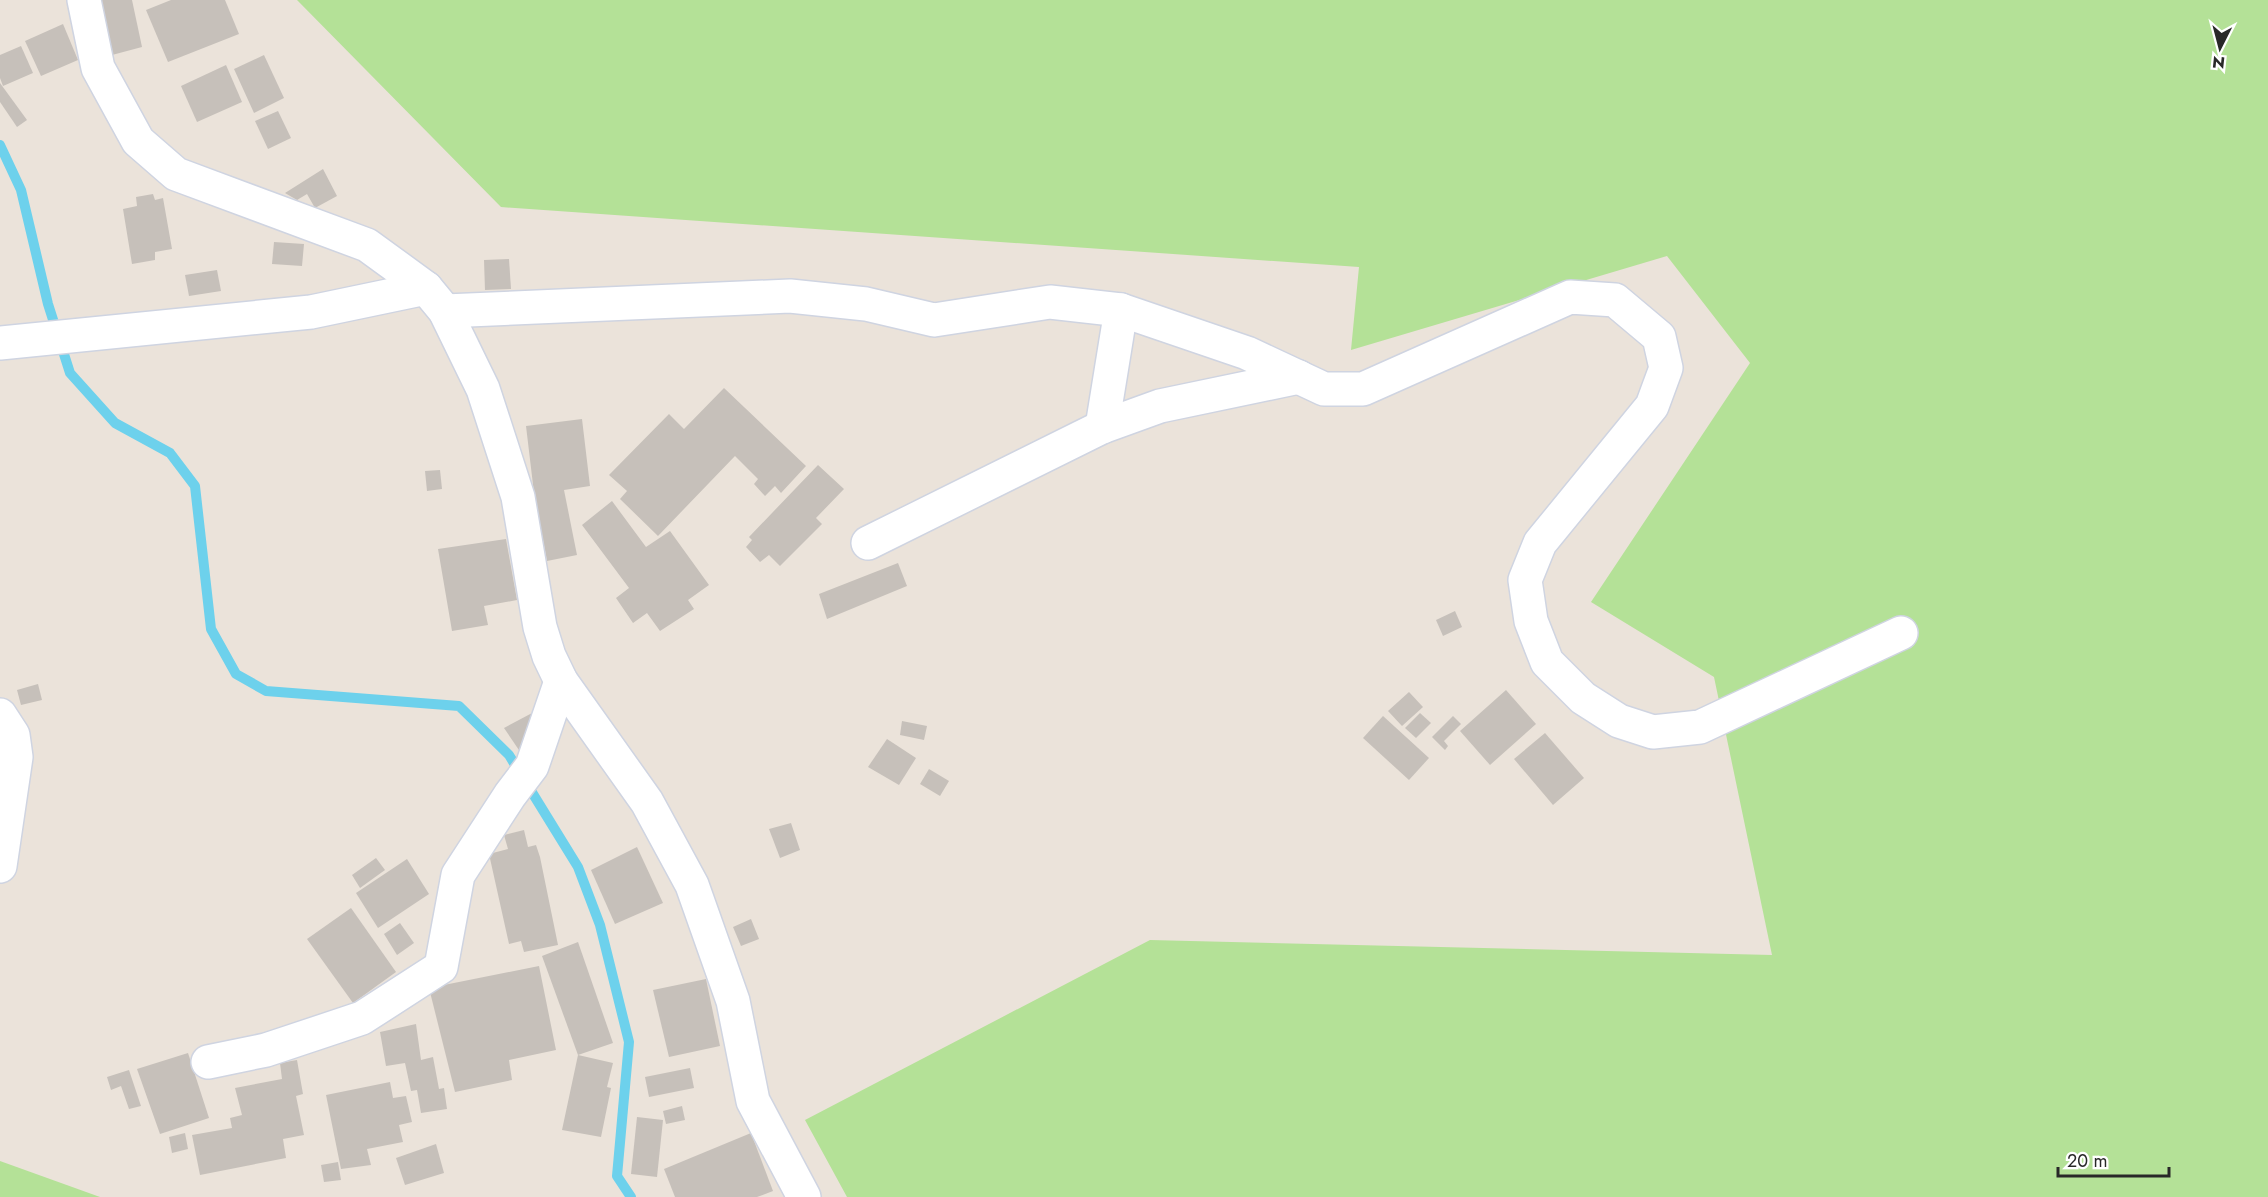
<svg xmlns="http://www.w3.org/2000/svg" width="2268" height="1197" font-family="Jost,sans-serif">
<rect width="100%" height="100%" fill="#ebe3da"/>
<g fill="#b4e197">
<polygon points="297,0 2268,0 2268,1197 847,1197 805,1120 1150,940 1772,955 1714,677 1591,602 1750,363 1667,256 1351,350 1359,267 501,207"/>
<polygon points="0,1161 100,1197 0,1197"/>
</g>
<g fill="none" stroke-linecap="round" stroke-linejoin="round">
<polyline stroke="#6dd1ec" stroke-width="10" points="0,145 21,190 48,304 70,373 115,423 170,453 195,486 211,629 236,674 266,691 459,706 509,755 578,867 600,925 629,1042 617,1176 631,1197"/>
</g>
<g fill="#c6c0ba">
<polygon points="99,0 132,0 142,47 112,55"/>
<polygon points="171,0 225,0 239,34 168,62 146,10"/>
<polygon points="63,24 78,60 41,76 25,41"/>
<polygon points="21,46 33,73 3,86 0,78 0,55"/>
<polygon points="264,55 284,98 254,113 234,69"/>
<polygon points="226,65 242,102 197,122 181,86"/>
<polygon points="0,83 27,120 17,127 0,102"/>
<polygon points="278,111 291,138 268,149 255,121"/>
<polygon points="323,169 337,196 315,208 307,194 297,200 285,193"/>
<polygon points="153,194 155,200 163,198 172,249 155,252 155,260 132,264 123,209 137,206 136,197"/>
<polygon points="274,242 304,244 302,266 272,264"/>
<polygon points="509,259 511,289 485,290 484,260"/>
<polygon points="217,270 221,291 189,296 185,275"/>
<polygon points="724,388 806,466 781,493 775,486 765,496 754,484 758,479 735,456 658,536 620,499 627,491 609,475 669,414 684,429"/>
<polygon points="582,419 590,486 564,490 577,555 547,561 534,493 526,426"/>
<polygon points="818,465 844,489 816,518 822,524 780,566 769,555 760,562 746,547 752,540 749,537"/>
<polygon points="440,470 442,489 427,491 425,471"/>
<polygon points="612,501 646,547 670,531 709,585 688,600 694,609 660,631 647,613 633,623 616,598 629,588 582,525"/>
<polygon points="506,539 517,600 484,606 488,625 452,631 438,549"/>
<polygon points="898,563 907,586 827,619 819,594"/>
<polygon points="1455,611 1462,627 1443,636 1436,620"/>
<polygon points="38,684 42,700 21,705 17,690"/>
<polygon points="1506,690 1536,724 1490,765 1460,731"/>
<polygon points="1409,692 1423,707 1402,726 1388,711"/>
<polygon points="534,712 521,753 504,728"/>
<polygon points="1420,713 1431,723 1416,738 1405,728"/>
<polygon points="1383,716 1429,758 1409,780 1363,738"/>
<polygon points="1453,716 1461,724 1444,741 1448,746 1445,750 1432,737"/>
<polygon points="902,721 927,726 924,740 900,735"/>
<polygon points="1545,733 1584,778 1553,805 1514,759"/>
<polygon points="887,739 916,758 899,785 868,767"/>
<polygon points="929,769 949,781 940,796 920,784"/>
<polygon points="791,823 800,850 780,858 769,829"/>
<polygon points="524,830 528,847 536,845 540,857 558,945 524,952 521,941 509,944 489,854 508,849 504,835"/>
<polygon points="637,847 663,903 615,924 591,870"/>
<polygon points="376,858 385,870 360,888 352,875"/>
<polygon points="407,859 429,894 378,928 356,893"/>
<polygon points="351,908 396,972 353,1003 307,939"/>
<polygon points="751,919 759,939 741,946 733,927"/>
<polygon points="400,923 414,943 397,955 384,934"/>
<polygon points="578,942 613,1043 578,1055 542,956"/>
<polygon points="539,966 556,1050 509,1060 512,1080 455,1092 429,988"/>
<polygon points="706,979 720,1046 669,1057 653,990"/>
<polygon points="416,1024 421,1060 433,1057 439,1089 444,1088 447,1109 421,1113 417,1090 411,1091 405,1063 386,1066 380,1032"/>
<polygon points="188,1053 209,1118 160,1134 137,1069"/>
<polygon points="578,1055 613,1063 607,1087 611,1088 601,1137 562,1130"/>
<polygon points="297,1060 303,1094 296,1096 304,1135 283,1139 286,1158 200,1175 192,1135 232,1128 230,1118 242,1115 235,1088 282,1079 280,1063"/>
<polygon points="690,1068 694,1088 649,1097 645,1077"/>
<polygon points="129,1070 141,1106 129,1109 121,1086 111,1090 107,1077"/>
<polygon points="390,1082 393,1098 406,1096 412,1122 399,1125 403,1142 367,1149 371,1165 341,1169 326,1095"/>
<polygon points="682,1106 685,1120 666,1124 663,1111"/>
<polygon points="637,1117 663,1120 657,1177 631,1174"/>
<polygon points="185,1133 188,1149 172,1153 169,1137"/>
<polygon points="751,1133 773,1191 757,1197 675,1197 664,1169"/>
<polygon points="436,1144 444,1173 405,1185 396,1158"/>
<polygon points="338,1162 341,1180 324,1182 321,1165"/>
</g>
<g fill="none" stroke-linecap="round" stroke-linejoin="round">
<defs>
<g id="minor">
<polyline points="84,0 98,68 138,141 176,174 367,245 426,288 445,311 483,389 518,497 540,627 549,656 561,681 647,802 692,885 733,1001 753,1101 804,1197"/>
<polyline points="445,311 790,296 866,304 934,320 1050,302 1121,310 1247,353 1324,389 1363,389 1570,297 1615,300 1659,337 1666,368 1652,406 1540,543 1525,580 1531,621 1547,662 1583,698 1619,721 1653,732 1700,727 1901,633"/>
<polyline points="0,343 311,312 426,288"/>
<polyline points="1102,427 1121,310"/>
<polyline points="868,543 1102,427 1160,406 1299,377"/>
<polyline points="0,715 13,735 16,757 0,866"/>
<polyline points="208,1062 266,1050 362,1018 441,967 458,875 510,795 532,766 561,681"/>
</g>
</defs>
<use href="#minor" stroke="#cfd4e1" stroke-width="36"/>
<use href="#minor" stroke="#fff" stroke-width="33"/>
</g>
<g transform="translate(2220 48) rotate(186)" stroke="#ffffff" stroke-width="4.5" paint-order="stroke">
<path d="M0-4.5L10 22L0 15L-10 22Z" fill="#282828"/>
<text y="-9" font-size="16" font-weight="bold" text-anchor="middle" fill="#282828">N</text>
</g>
<path d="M2058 1167v9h111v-9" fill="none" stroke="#282828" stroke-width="3"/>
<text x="2067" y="1167" font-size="18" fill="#282828" stroke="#ffffff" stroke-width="4.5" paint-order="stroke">20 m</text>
</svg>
